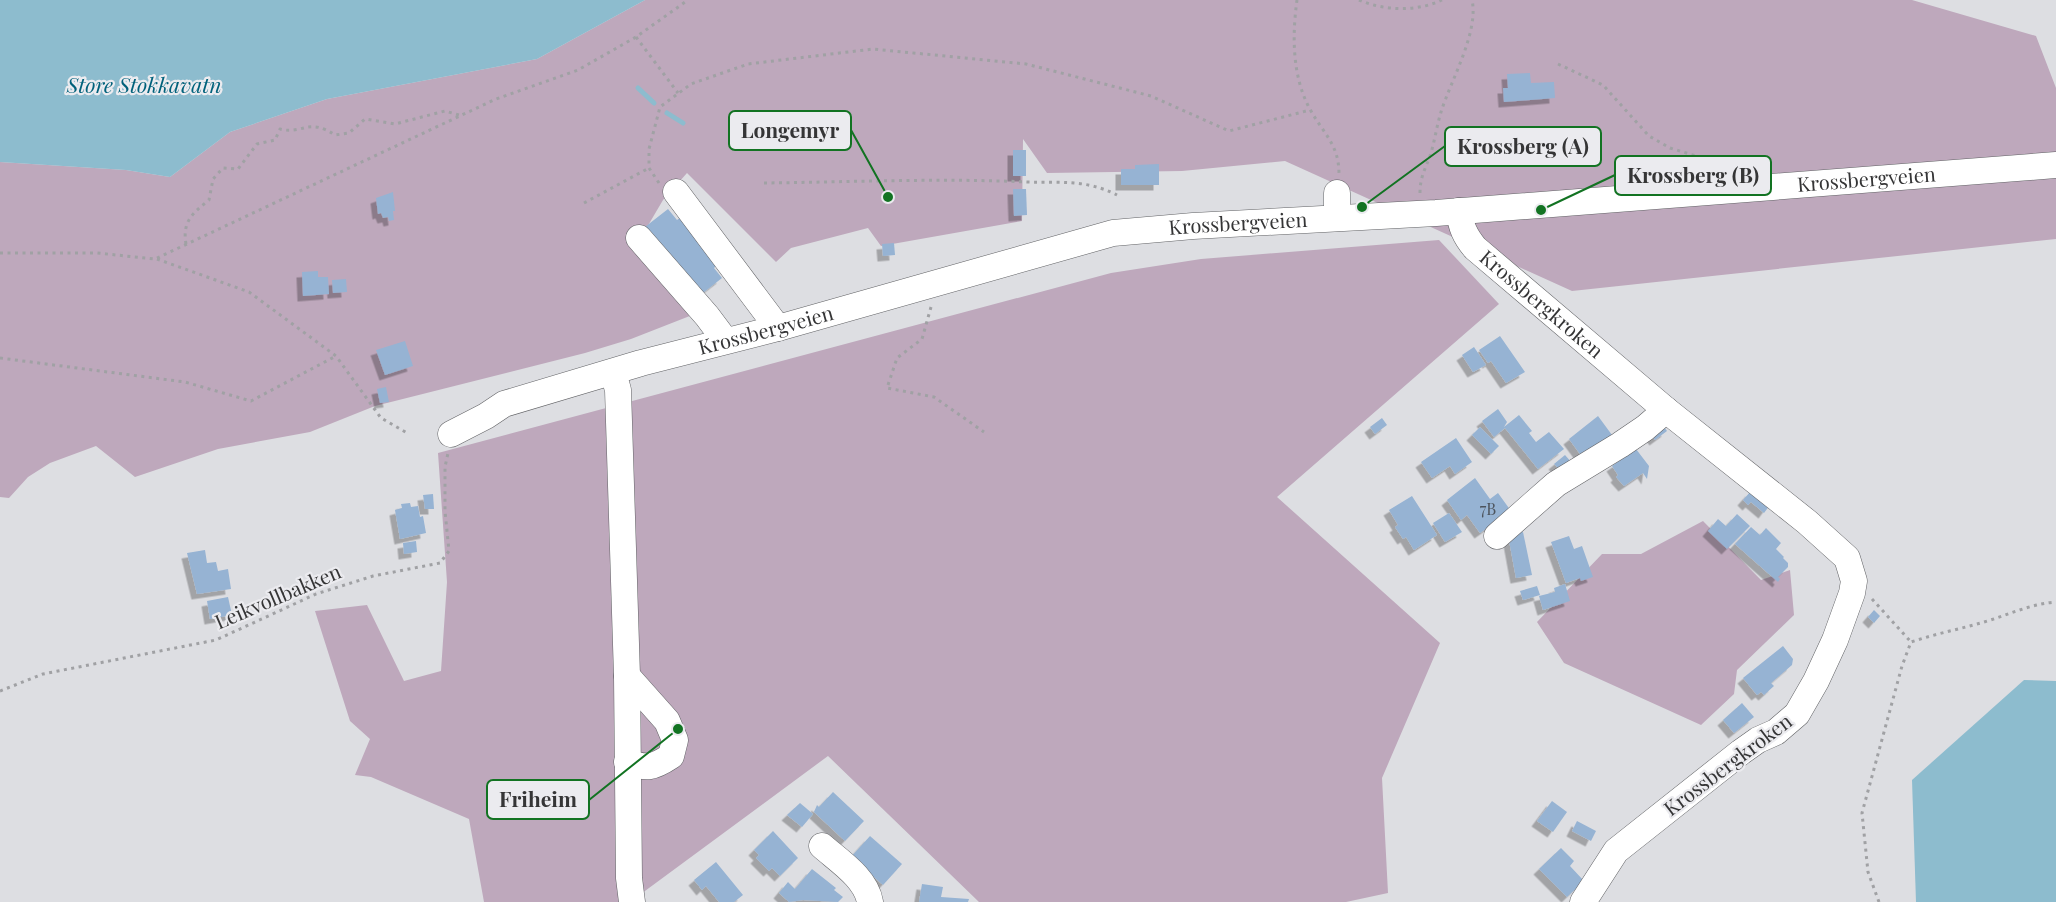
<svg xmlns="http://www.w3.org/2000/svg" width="2056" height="902" font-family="'Playfair Display',serif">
<defs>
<filter id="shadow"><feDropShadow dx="-5.5" dy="5.5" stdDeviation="0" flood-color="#0004"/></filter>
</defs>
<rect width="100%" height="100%" fill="#dddee2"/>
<g fill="#bea8bc">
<polygon points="645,0 1912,0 2036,36 2056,88 2056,239 1572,291 1285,161 1182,171 1047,173 1023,139 1022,221 881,246 868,228 791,248 776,262 687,173 663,200 643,234 700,312 631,339 585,353 375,406 310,432 218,449 135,477 96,446 50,463 28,477 9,498 0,497 0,162 126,170 170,177 230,132 327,99 537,59"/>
<polygon points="1439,240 1499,304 1277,497 1440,643 1382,778 1388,893 1346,902 979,902 828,756 630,902 484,902 469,819 371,777 355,775 370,739 350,721 315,611 367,605 404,681 441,671 447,582 438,453 1111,273 1201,259"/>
<polygon points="1703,521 1761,580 1790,570 1794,615 1737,670 1734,694 1701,725 1564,663 1537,622 1602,554 1641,554"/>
</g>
<g fill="#8dbcce">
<polygon points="0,0 645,0 537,59 327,99 230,132 170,177 126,170 0,162"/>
<polygon points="2024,680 2056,681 2056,902 1916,902 1912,780"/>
</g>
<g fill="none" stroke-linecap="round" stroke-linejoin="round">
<g stroke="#8dbcce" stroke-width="5">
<polyline points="638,88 654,103"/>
<polyline points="667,113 683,123"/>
</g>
</g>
<g fill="#96b3d3" filter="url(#shadow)">
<polygon points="1530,73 1531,83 1554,82 1555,98 1504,102 1503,88 1508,88 1507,74"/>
<rect x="1013" y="150" width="13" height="26"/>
<polygon points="1159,164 1159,185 1121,185 1121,169 1135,169 1135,165"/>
<polygon points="1013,189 1026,189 1027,215 1014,216"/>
<polygon points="393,192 395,211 393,211 394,220 389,221 388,217 383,218 381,213 378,214 376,198"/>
<polygon points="668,209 677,220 681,217 718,264 714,268 722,278 699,296 645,227"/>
<polygon points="894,243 895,255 883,256 882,244"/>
<polygon points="318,271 318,277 328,277 329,294 303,296 302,272"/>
<polygon points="346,279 347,292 333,293 332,280"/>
<polygon points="1500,336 1525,372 1506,383 1491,361 1488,363 1479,350"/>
<polygon points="405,341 413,366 385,375 376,350"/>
<polygon points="1474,347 1486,365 1473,372 1462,355"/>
<polygon points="386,387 389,402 380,403 377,389"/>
<polygon points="1498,409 1507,422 1504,427 1519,415 1532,431 1529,433 1536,442 1549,432 1564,449 1538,469 1505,428 1494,437 1482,421"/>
<polygon points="1598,416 1612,435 1583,458 1569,439"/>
<polygon points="1382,418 1387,425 1375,434 1370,427"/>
<polygon points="1662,424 1667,431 1655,440 1650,433"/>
<polygon points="1480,427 1499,446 1491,454 1472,435"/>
<polygon points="1456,438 1472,462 1455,474 1450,466 1432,478 1421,462"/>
<polygon points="1636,449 1649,466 1647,479 1643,473 1624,486 1616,477 1618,475 1612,466"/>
<polygon points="1565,455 1572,463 1562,472 1554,464"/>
<polygon points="1475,478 1490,499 1498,493 1511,511 1480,533 1467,515 1461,520 1447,500"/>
<polygon points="1751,491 1770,505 1764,513 1751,502 1748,505 1743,500"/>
<polygon points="433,494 434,509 425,509 423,495"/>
<polygon points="1412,496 1437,535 1414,550 1406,537 1403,539 1395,527 1398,525 1389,510"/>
<polygon points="410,503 411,507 418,506 420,517 423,516 426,533 400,539 395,510 402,508 401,504"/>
<polygon points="1449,513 1462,532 1445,542 1433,523"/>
<polygon points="1737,514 1750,526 1727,549 1708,531 1718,519 1726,526"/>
<polygon points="1751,527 1760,535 1766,528 1781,543 1776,549 1784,557 1783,558 1788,563 1788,567 1778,577 1780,579 1778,582 1735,544"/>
<polygon points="1523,532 1532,575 1516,578 1508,535"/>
<polygon points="1569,536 1574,549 1582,546 1593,577 1581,581 1580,578 1566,583 1551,542"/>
<polygon points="416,541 417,552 404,554 403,543"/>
<polygon points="205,550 207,563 216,562 218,571 228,569 231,589 197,594 187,553"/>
<polygon points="1565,584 1570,601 1543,610 1539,596 1555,592 1554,588"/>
<polygon points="1537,586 1540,595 1523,600 1520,591"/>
<polygon points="228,597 232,615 210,619 207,601"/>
<polygon points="1874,610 1880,616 1874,623 1868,617"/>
<polygon points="1783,646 1793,659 1792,665 1771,683 1774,686 1764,695 1761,692 1757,695 1743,678"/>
<polygon points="1742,703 1754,717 1734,733 1723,720"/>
<polygon points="833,792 864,821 845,841 814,812 817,805 819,807"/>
<polygon points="1552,801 1567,812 1553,832 1537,821"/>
<polygon points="800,803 813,814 802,827 787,815"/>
<polygon points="1577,821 1596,831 1591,841 1572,831"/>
<polygon points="773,831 798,858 780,876 772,868 769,871 756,858 759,855 754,850"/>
<polygon points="870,836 902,864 883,885 851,857"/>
<polygon points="1561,848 1574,861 1570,866 1584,881 1567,897 1539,869"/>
<polygon points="716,862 743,895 734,902 719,902 706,886 702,890 694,880"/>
<polygon points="812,869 836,888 834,890 843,897 838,902 803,900 789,902 779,893 788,882 795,889"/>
<polygon points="922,884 943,887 941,897 969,899 968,902 919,902"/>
</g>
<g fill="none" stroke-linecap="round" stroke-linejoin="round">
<defs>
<g id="minor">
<polyline points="676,192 778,328"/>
<polyline points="1337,193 1337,218"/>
<path id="s1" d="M1459 211C1461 227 1465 236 1475 248L1666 410 1807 522 1847 558 1854 581 1852 593 1835 640 1816 681 1797 714 1776 732 1758 740 1741 752 1616 851 1583 902"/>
<polyline points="639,238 707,316 725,340"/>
<polyline points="613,372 618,390 627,676 629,878 632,902"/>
<path id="s2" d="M451 434 486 416 504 404 641 363 778 328 1113 233 1193 226 1436 213 2056 165"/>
<polyline points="1497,536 1556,484 1620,445 1645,428 1666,410"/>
<path d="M627 762C647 769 653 768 671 756L675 740 667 721 627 676"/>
<path d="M822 846C839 861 866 878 870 902"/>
</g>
</defs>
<use href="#minor" stroke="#616265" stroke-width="27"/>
<g stroke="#a0a1a4" stroke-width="3" stroke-dasharray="3 4.5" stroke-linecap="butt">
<path d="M1297 0C1292 36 1292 78 1311 111 1324 134 1339 145 1339 174"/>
<path d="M1359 0C1385 11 1416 12 1442 0"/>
<polyline points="636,37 678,93"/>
<polyline points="1558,64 1603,85 1649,136 1670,148 1706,159 1752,166"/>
<polyline points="659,183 649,168 649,149 660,107 691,84 748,64 873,49 1026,64 1151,96 1229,131 1310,110"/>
<path d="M764 183C852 182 940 178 1027 182 1061 183 1085 179 1117 195"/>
<path d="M1420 193C1420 176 1426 168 1431 153 1435 139 1437 125 1441 112 1451 80 1479 32 1472 0"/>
<polyline points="584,203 649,168"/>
<path d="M186 244C182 221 193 213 209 200L213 179 223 168 238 169 257 144 275 140 280 129C303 135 308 117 335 135L349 133 365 119 395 124 445 111 459 115"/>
<polyline points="0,253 97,253 155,259 496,99 578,70 636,37 688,0"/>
<polyline points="157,259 249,292 336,356 381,418 407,433"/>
<polyline points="931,307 922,339 897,358 887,388 934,397 984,432"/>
<polyline points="0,358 185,382 251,401 336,356"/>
<polyline points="1872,599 1911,642"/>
<polyline points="0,691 43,674 216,640 316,594 373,576 440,563 449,551 445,511 445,467 448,453"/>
<path d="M1879 902 1868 872 1862 813 1902 666 1911 642C1935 634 1960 629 1984 622 2008 615 2030 604 2056 602"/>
</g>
<use href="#minor" stroke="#fff" stroke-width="26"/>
</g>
<g text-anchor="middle" stroke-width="4.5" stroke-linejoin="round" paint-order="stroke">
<g font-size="16" fill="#4d545d">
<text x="1488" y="515">7B</text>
</g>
<g font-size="20" fill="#353536" stroke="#ebebef">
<text dy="7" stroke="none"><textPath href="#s2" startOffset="1449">Krossbergveien</textPath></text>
<text dy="7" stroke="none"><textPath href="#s2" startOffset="819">Krossbergveien</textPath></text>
<text dy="7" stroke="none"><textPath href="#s1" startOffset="128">Krossbergkroken</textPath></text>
<text dy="7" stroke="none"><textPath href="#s2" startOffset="333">Krossbergveien</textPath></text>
<text transform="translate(278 597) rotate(-23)" y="7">Leikvollbakken</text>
<text transform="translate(1728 765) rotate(-37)" y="7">Krossbergkroken</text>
</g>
<g font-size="21" font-style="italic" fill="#00617b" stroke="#ebebef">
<text x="144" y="93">Store Stokkavatn</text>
</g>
</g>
<path fill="none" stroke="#127322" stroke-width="2" d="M888 197L851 130M1362 207L1445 146M1541 210L1615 175M678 729L589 800"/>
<g fill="#127322" stroke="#ebebef" stroke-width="2">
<circle cx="888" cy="197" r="6"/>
<circle cx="1362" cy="207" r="6"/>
<circle cx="1541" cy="210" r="6"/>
<circle cx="678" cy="729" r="6"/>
</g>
<g fill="#ebebef" stroke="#127322" stroke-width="2">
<rect x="729" y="111" width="122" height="39" rx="6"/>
<rect x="1445" y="127" width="156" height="39" rx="6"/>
<rect x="1615" y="156" width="156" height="39" rx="6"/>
<rect x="487" y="780" width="102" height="39" rx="6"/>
</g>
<g font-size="21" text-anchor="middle" font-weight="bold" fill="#353536">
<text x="790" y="138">Longemyr</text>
<text x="1523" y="154">Krossberg (A)</text>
<text x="1693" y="183">Krossberg (B)</text>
<text x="538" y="807">Friheim</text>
</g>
</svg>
